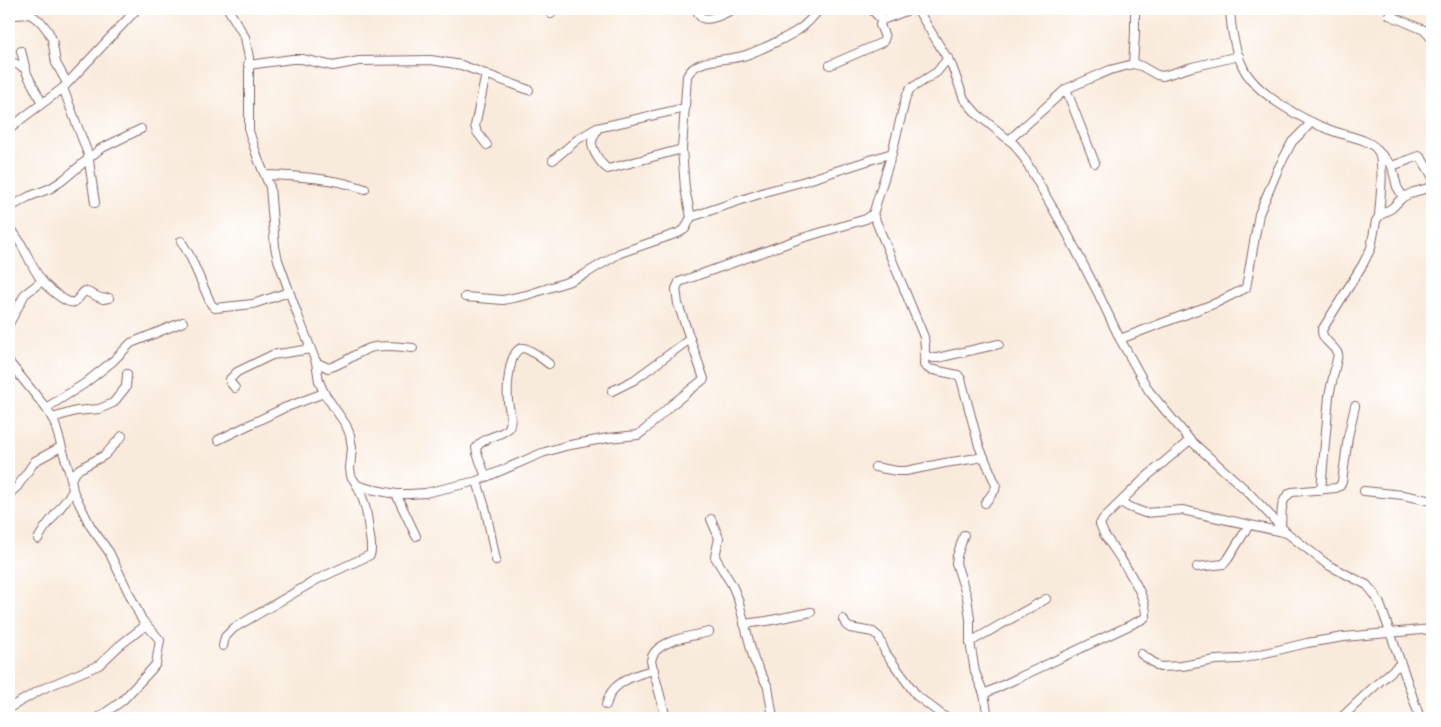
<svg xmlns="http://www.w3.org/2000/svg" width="1441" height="727" font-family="Cardo,serif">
<rect width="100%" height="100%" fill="#fff"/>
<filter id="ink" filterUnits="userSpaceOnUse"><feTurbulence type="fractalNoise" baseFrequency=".02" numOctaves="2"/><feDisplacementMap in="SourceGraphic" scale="10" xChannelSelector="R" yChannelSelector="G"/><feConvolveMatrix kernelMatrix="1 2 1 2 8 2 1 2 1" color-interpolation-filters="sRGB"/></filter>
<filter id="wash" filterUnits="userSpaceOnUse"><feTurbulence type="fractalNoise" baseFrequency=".0096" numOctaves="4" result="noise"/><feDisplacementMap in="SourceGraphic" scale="20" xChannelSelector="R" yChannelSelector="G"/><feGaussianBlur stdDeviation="1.12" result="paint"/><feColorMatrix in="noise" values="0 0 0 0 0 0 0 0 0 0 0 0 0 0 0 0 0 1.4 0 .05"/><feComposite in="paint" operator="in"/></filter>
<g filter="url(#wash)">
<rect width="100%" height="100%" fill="#f9ebdb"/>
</g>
<g filter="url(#ink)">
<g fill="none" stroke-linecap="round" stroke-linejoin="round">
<defs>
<g id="minor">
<polyline points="228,9 245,37 249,58 249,131 258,159 270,187 275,247 278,260 298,316 316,362 319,381 324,393 346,425 350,435 352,448 350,468 351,476 357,485 370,489 396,494 410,494 425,493 477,481 542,453 565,446 608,438 638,435 646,429 670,406 704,379 678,304 676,289 679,282 799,239 866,219 873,214 874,211 892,153 906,97 910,89 937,72 948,58"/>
<polyline points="548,9 551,14"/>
<path d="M696 9C697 10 699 16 700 16 706 24 727 12 734 9"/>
<polyline points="871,9 879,17 885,19 911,9"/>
<polyline points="917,9 952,66 964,99 977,114 1015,145 1024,158 1067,233 1099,295 1120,339 1149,391 1190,440 1247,491 1287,533 1328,565 1367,585 1375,595 1380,604 1390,632 1420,718"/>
<path d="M1230 9C1231 27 1234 48 1242 65 1254 94 1305 121 1333 131 1346 136 1371 139 1378 151 1385 163 1380 200 1379 216"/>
<polyline points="9,11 15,15 30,14 41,22 48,31 52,39 56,63 67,83"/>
<polyline points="1389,15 1424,30 1432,39"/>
<polyline points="21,51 27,74 42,103"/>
<polyline points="9,61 21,66 26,70"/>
<polyline points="1133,64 1135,34 1135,14 1136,9"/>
<polyline points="248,65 292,59 302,59 333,66 359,61 431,60 461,65 529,90"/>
<polyline points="830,65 883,42 885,37 880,25 882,19"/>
<polyline points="486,74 475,126 477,132 487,145"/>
<polyline points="63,88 88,154 95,203"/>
<polyline points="1066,89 1095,163"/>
<path d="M597 129C596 133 593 137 592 141 591 149 601 165 608 169L682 149"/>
<polyline points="9,130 24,117 63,88 137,9"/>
<polyline points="1009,140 1066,89 1110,70 1133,64 1141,66 1157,75 1163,76 1192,67 1239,56"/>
<polyline points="1380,153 1392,166 1397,187 1403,197"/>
<polyline points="553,160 578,139 597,128 685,108"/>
<polyline points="1392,166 1419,156 1422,159 1432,176"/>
<path d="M265 175C299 176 332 178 365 189"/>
<polyline points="9,208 28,197 51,188 63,180 100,149 141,129"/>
<polyline points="873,214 924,337 925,347 924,365 929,369 958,375 961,379 979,446 996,485 995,490 985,503"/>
<path d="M691 217 685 189 682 149 687 76C697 56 727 62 746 55 760 50 789 37 801 28 808 23 814 15 820 9"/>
<path d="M9 228C24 242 28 262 40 278 43 284 68 306 74 302 79 300 81 293 85 291L103 299 109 298"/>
<polyline points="181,241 190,256 211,304 215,308 253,304 289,292"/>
<polyline points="465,297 503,300 527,295 570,281 585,274 620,253 678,233 685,229 691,217 768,191 805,181 892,153"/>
<polyline points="9,324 25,294 42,281"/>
<polyline points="1120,339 1216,303 1246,288 1259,214 1278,169 1292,142 1312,122"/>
<polyline points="924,355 933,358 937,358 999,344"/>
<polyline points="9,362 46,408 54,421 71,478 73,491 91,527 109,552 142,620 160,640 156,664 151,670 122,701 98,718"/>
<path d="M316 362 328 368C344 364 355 353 370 348 380 344 402 347 413 348"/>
<polyline points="235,388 230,382 230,379 237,372 272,355 311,349"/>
<polyline points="612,391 634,380 690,339"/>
<polyline points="46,408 84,384 113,361 131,343 183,322"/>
<polyline points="52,418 76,411 99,409 113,403 126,387 127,374"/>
<polyline points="218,440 284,408 324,393"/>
<polyline points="875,467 897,471 906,471 945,463 984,457"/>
<path d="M486 477 477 453 476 448C484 436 500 437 509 428 513 418 509 411 508 401 507 390 508 349 523 348 528 348 544 360 549 364"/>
<polyline points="71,478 79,469 105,455 122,436"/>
<polyline points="477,481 486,511 496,560"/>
<path d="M1321 490 1329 396 1338 354C1334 345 1321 340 1322 330L1363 264 1371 248 1376 221 1379 216 1392 208 1403 197 1414 192 1432 187"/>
<polyline points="1364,491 1403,495 1432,501"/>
<polyline points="9,494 17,487 35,461 61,447"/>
<polyline points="396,494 416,536"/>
<polyline points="1121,502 1129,507 1145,513 1182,510 1287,533"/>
<polyline points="711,519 719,538 715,557 732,585 738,599 754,660 768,687 773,718"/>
<path d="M1281 527C1282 514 1279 499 1292 492L1336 488 1340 486 1342 482 1348 437 1355 406"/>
<polyline points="964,535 957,556 956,563 967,597 970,619 970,642 975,672 984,694 987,712 984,718"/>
<polyline points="38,539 44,529 73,491"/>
<polyline points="1197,567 1224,564 1228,559 1249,525"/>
<polyline points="843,619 846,625 850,628 873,632 879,637 885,652 917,696 946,718"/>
<polyline points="744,624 767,621 811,612"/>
<polyline points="970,642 1046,599"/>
<path d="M223 646 225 637 234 628 318 579 370 555C373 547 370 539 369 531 367 512 365 502 357 485"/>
<polyline points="1141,654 1160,667 1182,666 1215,660 1240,659 1307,643 1344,637 1432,629"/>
<path d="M984 694 1143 619 1146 616C1147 593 1117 554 1104 534L1100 524 1103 519 1144 479 1190 440"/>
<path d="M606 705C608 700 609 694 613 690 623 679 640 673 654 670"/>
<polyline points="9,708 42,689 99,665 119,646 146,625"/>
<path d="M666 718 651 661C653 640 693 636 709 632"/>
<polyline points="1341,718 1378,683 1400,664"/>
</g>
</defs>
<use href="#minor" stroke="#876669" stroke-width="10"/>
<use href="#minor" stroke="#fff" stroke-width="8"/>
</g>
</g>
<rect width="1441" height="727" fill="none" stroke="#fff" stroke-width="30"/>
</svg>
